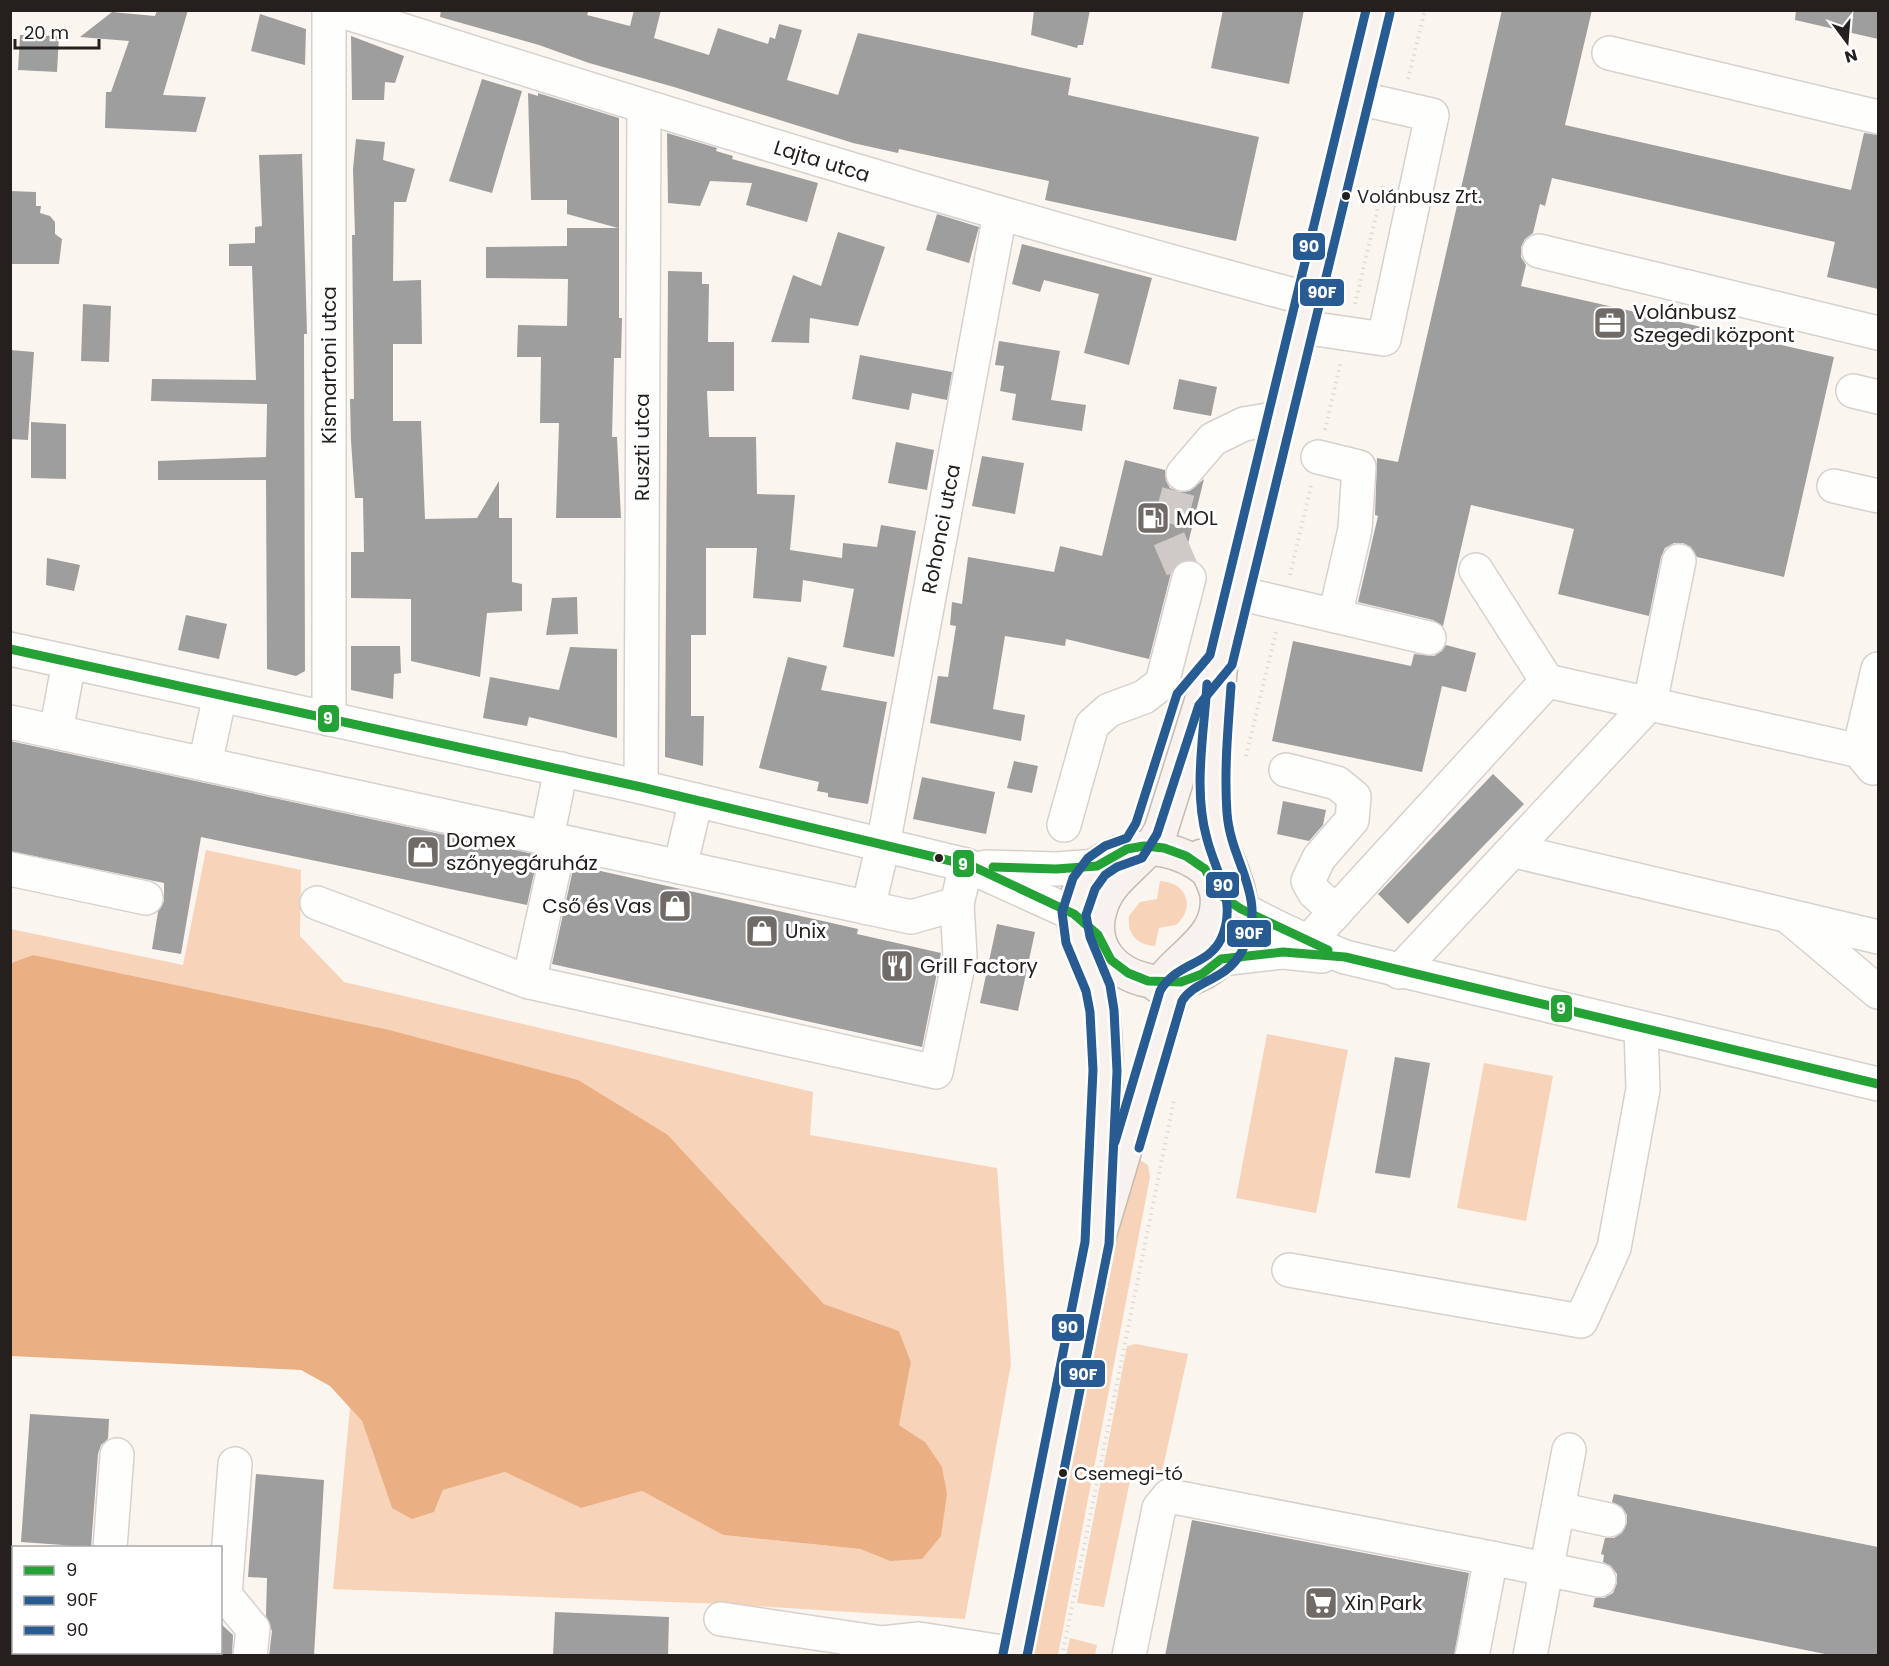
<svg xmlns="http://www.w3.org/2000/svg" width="1889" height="1666" font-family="Poppins,sans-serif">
<rect width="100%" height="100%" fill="#fbf5f0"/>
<g fill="#f7d3b9">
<polygon points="206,850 301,870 300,936 344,982 813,1092 810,1135 997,1168 1011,1364 965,1619 723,1604 333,1589 350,1408 362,1421 392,1508 434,1512 443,1490 505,1472 581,1508 642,1491 723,1535 860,1549 890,1561 925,1442 899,1425 911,1362 899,1331 824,1304 668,1135 33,955 11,963 11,929 183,965"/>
<path d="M1160 881C1187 882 1196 908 1176 925L1159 928 1155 946C1137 945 1127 934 1129 916L1140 902 1157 899Z"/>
<polygon points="1267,1034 1348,1050 1316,1213 1236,1198"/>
<polygon points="1484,1063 1553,1076 1526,1221 1457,1208"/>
<polygon points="1135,1157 1148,1165 1150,1177 1058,1655 1028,1656 1110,1234"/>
<polygon points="1136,1344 1188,1354 1162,1472 1133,1466 1104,1607 1077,1603 1127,1346"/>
<polygon points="1070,1638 1097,1645 1095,1655 1066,1655"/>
</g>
<polygon fill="#eab084" points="33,955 389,1030 578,1080 668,1135 824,1304 899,1331 911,1362 899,1425 925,1442 942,1467 947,1494 941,1536 922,1559 890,1561 860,1549 723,1535 642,1491 581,1508 505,1472 443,1490 434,1512 412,1519 392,1508 362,1421 330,1386 301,1370 11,1356 11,963"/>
<g fill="#9f9e9e">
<polygon points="157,10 188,10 163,95 206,97 196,132 105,128 106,92 111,92 129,41 80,37 112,12 155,16"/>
<polygon points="441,10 589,10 587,15 630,26 634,10 661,10 654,38 709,55 718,28 768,44 770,37 775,39 779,24 802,30 787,80 838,95 858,33 1071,78 1068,95 1259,137 1236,241 1045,200 1049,181 899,149 898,153 853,143 674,87 589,63 539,45 440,17"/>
<polygon points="1034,10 1090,10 1083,45 1078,45 1077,48 1031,35"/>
<polygon points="1223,10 1304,10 1289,84 1211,68"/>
<polygon points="1502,10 1592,10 1565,125 1851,190 1864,133 1878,135 1878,289 1827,277 1835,242 1552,178 1545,206 1540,204 1533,233 1525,239 1521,247 1521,257 1526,265 1521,286 1834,357 1784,577 1697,557 1691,547 1683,543 1674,543 1665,548 1661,557 1649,616 1558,594 1574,529 1471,505 1443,626 1433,620 1358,602 1378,516 1375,515 1377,458 1398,462"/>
<polygon points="1796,10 1878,10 1878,39 1795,20"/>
<polygon points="260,14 306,29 305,65 251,51"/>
<polygon points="20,35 59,36 57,72 18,70"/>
<polygon points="351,36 404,56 395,83 385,82 384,100 352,100"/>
<polygon points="482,79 522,91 492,193 449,181"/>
<polygon points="528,93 538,96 538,93 619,118 619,318 622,318 621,358 614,358 612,437 617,437 621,518 556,518 559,423 540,423 541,357 517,357 518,325 567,326 568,279 486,278 486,247 567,246 567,228 618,228 567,214 567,200 531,200"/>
<polygon points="667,133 717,148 716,151 733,156 732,159 818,183 807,222 746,205 752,183 710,181 700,206 668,203"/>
<polygon points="356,139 385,142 383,160 415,169 406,202 394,202 393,281 421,280 422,344 393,344 393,421 421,421 425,519 477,518 499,481 499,518 512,518 512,582 522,584 522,611 487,613 480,677 411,661 411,599 351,598 351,552 364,552 363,498 355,498 351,441 350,399 354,399 352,235 355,235 353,169"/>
<polygon points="302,154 307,334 304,334 305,671 296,676 267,669 266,480 158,480 158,461 266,457 267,404 151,401 152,379 256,380 252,266 229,266 229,244 255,243 255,227 262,226 259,155"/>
<polygon points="10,191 36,192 36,206 41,206 40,213 50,216 55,222 55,234 62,239 59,264 10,264"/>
<polygon points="937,214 979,227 969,263 926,250"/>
<polygon points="838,232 885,247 858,326 810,318 809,343 771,342 793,275 821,286"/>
<polygon points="1022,244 1152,278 1129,365 1084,353 1099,294 1044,280 1040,292 1012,284"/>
<polygon points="668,271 702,272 702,284 709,284 708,342 734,342 734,391 707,391 709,437 756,437 757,494 795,495 790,550 842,558 843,543 877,547 881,525 916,531 894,657 843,647 854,589 803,580 801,602 753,598 757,548 706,548 706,635 691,635 691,716 704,716 703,766 665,757"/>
<polygon points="83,304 111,306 109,362 81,361"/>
<polygon points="999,341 1060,351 1051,400 1086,405 1082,431 1012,420 1016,394 1000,391 1004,366 995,365"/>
<polygon points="10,350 34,352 28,440 10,439"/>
<polygon points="860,355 952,372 947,400 912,393 909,410 852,399"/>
<polygon points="1179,379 1217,387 1211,416 1173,409"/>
<polygon points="31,422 66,424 66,479 31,478"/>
<polygon points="896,442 934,450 927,490 888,483"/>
<polygon points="982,456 1024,463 1015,514 972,506"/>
<polygon points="1125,460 1165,470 1166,481 1170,488 1179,492 1190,491 1204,479 1184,560 1176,565 1171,573 1149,659 1066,639 1065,646 1005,636 993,709 1025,715 1021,741 930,723 938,676 948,677 956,626 950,625 952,602 962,604 968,557 1054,572 1060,546 1102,556"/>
<polygon points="47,558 80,565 74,591 46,585"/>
<polygon points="577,597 578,634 546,635 552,598"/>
<polygon points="186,615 227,624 219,659 178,650"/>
<polygon points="1293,641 1411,666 1414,654 1434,656 1442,651 1446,645 1476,653 1466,692 1442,686 1422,772 1272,741"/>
<polygon points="351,646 400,646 401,673 394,674 393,699 351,690"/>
<polygon points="570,647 617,649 617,738 529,717 527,726 483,718 490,677 559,690"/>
<polygon points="788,657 827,666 821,690 887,702 868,804 828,797 828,793 817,791 819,782 759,768"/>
<polygon points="10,741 538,855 527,905 201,837 181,954 152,949 158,912 164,901 164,883 10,851"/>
<polygon points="1014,761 1038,766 1032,793 1007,788"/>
<polygon points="1493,774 1524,804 1408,924 1378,894"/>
<polygon points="922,777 995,792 986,834 913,819"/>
<polygon points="1283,801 1326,810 1323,825 1309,841 1277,834"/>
<polygon points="574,865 858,929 857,934 941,953 922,1047 552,964"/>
<polygon points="997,924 1035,932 1018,1011 980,1003"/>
<polygon points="1395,1057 1430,1063 1410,1178 1375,1173"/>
<polygon points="30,1414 109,1419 108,1439 101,1445 98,1454 91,1547 21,1542"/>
<polygon points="256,1474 324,1480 314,1656 269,1656 272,1631 266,1616 267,1578 248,1577"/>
<polygon points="1614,1494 1878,1547 1878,1656 1835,1656 1593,1607 1595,1598 1604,1598 1613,1593 1617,1583 1617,1574 1611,1566 1603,1562 1604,1555 1601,1554 1605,1538 1614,1538 1622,1533 1627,1523 1627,1515 1622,1507 1612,1502"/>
<polygon points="1192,1520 1469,1573 1454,1656 1165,1656"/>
<polygon points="555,1612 669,1617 668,1656 553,1656"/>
<polygon points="220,1623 233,1635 232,1656 220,1656"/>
</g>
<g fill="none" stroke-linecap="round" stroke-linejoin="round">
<polyline stroke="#d0cac6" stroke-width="33" stroke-dasharray="33 16" stroke-linecap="butt" points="1182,569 1167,534 1183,474"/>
<defs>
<g id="minor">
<path d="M339 10C661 113 983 212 1309 299"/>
<polyline points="1609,53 1878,117"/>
<polyline points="1539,251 1878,333"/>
<polyline points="1302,327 1384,339 1432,115 1358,98"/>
<polyline points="1853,391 1878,397"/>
<polyline points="1318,457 1359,467 1355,529 1335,616"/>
<polyline points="1183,474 1213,439 1244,424 1280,418"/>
<polyline points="1834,486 1878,496"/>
<polyline points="1476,570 1547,681 1878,755"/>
<polyline points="1238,593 1429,638"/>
<polyline points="10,649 641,787 966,865 1074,914 1095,933"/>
<polyline points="329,719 329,10"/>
<polyline points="10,722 911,917 957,904 966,865"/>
<polyline points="56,732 69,662"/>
<polyline points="205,764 220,695"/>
<polyline points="1873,768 1859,751 1878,669"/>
<polyline points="1286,770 1337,783 1354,797 1352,820 1319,858 1308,881 1314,892 1336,912"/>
<polyline points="641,787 644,107"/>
<polyline points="1064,825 1092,725 1109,710 1144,697 1162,683 1189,578"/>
<polyline points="547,838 561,769"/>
<polyline points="1515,851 1878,937"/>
<polyline points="680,867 696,800"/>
<polyline points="986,867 1056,869 1097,866"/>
<polyline points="10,869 146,898"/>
<path d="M1218 894C1257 920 1301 939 1345 957L1878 1084"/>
<polyline points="317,903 529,982 936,1072 960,956 957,904"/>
<polyline points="868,908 883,845 1000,214"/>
<polyline points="1790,918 1878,992"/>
<polyline points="1308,942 1547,681"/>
<polyline points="1221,959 1283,952 1322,956"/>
<polyline points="1399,972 1650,703 1679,561"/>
<polyline points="529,982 560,841"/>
<polyline points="1289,1270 1581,1321 1614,1248 1643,1089 1641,1029"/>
<polyline points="1558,1509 1609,1520"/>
<polyline points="110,1548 117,1455"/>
<polyline points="1491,1558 1599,1580"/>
<polyline points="220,1594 225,1595 253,1629 250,1656"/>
<polyline points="225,1595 235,1464"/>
<polyline points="721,1619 882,1643"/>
<polyline points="63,1656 63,1652"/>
<polyline points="856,1656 882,1643 919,1639 1015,1654"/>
<polyline points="1129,1656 1159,1508 1169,1496 1491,1558 1472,1656"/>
<polyline points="1530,1656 1569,1450"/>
</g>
<g id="major">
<path d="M1221 661 1204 693 1161 830C1146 861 1113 874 1102 904 1070 988 1216 1018 1239 925 1248 885 1220 857 1215 820 1208 768 1217 713 1221 661L1378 10"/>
<path d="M1158 986C1178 955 1222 939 1217 895 1215 882 1205 869 1202 856"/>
<path d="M1100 1193C1102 1130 1111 1064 1101 1001 1096 971 1073 947 1074 915 1078 843 1158 832 1205 869"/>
<polyline points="1015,1656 1097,1243 1171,996 1181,982"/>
</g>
</defs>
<use href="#minor" stroke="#d7d1cd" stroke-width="36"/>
<use href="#major" stroke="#c6bbb4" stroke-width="36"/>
<g stroke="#dddcdb" stroke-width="4" stroke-dasharray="1.5 4.5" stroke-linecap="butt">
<polyline points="1408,79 1425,10"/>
<polyline points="1355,304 1383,186"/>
<polyline points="1325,430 1341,361"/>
<polyline points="1290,575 1311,486"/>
<polyline points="1246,756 1276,632"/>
<polyline points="1062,1656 1174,1100"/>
</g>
<use href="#minor" stroke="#fefefd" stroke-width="33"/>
<use href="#major" stroke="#f7f2ee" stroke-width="33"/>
<defs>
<g id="bus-1">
<polyline points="10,649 641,787 972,866 1074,914 1098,935 1111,960 1128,973 1148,981 1181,982 1202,974 1221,959 1283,952 1345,957 1878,1084"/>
<polyline points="993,867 1056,869 1097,866 1127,849 1144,846 1164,848 1186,856 1205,869 1217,893 1241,909 1328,950"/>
</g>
<g id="bus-2">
<path d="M1139 1148 1182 1001C1195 980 1225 981 1241 953 1271 898 1231 866 1227 813 1224 771 1228 728 1231 686"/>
<polyline points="1027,1656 1109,1244 1117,1071 1114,1010 1110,985 1090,937 1086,915 1095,889 1105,875 1117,867 1142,858 1157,834 1199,705 1232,665 1390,13"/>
</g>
<g id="bus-3">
<path d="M1115 1142 1160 991C1177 962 1208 966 1221 939 1238 902 1216 874 1207 839 1193 791 1204 733 1207 684"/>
<polyline points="1003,1654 1085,1242 1093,1070 1090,1012 1086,991 1066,943 1062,912 1073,878 1088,858 1105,846 1127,838 1136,823 1177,694 1210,655 1366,10"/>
</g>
</defs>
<use href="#bus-1" stroke="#fff" stroke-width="14"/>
<use href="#bus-2" stroke="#fff" stroke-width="14"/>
<use href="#bus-3" stroke="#fff" stroke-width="14"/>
<use href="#bus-1" stroke="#25a235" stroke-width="9"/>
<use href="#bus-2" stroke="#275b91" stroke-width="9"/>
<use href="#bus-3" stroke="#275b91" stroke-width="9"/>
</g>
<defs>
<symbol id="office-square" viewBox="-11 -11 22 22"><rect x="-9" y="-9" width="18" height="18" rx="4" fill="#706b67" stroke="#fff"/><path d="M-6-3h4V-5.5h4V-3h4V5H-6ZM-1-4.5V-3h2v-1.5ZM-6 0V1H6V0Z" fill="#fff"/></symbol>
<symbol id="fuel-square" viewBox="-11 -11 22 22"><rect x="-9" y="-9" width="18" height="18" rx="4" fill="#706b67" stroke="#fff"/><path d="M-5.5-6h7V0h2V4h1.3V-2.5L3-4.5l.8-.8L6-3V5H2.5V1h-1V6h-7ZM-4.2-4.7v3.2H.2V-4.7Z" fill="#fff"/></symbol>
<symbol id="shop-square" viewBox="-11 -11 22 22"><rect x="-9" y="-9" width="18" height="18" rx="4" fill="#706b67" stroke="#fff"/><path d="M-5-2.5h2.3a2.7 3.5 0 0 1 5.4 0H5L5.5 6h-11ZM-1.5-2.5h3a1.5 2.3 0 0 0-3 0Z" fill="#fff"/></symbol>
<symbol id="restaurant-square" viewBox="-11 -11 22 22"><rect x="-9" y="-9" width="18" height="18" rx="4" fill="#706b67" stroke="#fff"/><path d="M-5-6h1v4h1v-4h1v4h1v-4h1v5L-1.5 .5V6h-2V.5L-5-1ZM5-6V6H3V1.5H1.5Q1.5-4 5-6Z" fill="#fff"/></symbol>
<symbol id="supermarket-square" viewBox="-11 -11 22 22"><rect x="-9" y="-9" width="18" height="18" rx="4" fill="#706b67" stroke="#fff"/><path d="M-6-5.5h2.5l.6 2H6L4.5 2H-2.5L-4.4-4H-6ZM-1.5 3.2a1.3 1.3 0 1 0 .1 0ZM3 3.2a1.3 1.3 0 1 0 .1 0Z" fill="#fff"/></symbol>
</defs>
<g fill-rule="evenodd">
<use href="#office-square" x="1591" y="304" width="38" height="38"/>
<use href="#fuel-square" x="1134" y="499" width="38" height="38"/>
<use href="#shop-square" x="404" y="833" width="38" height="38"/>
<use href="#shop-square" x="656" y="887" width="38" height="38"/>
<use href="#shop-square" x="743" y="912" width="38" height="38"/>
<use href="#restaurant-square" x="878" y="947" width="38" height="38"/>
<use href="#supermarket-square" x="1302" y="1584" width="38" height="38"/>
</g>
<g fill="#25201d" stroke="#fff" stroke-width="2">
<circle cx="1346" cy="196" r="5"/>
<circle cx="939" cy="858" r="5"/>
<circle cx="1063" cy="1473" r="5"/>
</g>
<g text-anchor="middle" stroke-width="6" stroke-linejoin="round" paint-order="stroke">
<g font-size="18" fill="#25201d" stroke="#fff" text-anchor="start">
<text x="1357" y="203">Volánbusz Zrt.</text>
<text x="1074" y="1480">Csemegi-tó</text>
</g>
<g font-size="20" fill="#25201d" stroke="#fff">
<text transform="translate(822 161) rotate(17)" y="7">Lajta utca</text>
<text transform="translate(329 365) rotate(-90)" y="7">Kismartoni utca</text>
<text transform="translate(642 447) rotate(-90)" y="7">Ruszti utca</text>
<text transform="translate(941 529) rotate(-79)" y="7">Rohonci utca</text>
</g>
<g font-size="20" fill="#25201d" stroke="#fff" text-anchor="start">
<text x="1633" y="319">Volánbusz<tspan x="1633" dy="23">Szegedi központ</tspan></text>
<text x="1176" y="525">MOL</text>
<text x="446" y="847">Domex<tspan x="446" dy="23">szőnyegáruház</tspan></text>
<text x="652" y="913" text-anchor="end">Cső és Vas</text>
<text x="785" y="938">Unix</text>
<text x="920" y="973">Grill Factory</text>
<text x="1344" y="1610">Xin Park</text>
</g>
</g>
<g stroke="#fff" stroke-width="2">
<rect x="1292" y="232" width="34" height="29" rx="6" fill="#275b91"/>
<rect x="1299" y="278" width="46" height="29" rx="6" fill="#275b91"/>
<rect x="317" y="704" width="23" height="29" rx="6" fill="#25a235"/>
<rect x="952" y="849" width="23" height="29" rx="6" fill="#25a235"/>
<rect x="1205" y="871" width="35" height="28" rx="6" fill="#275b91"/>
<rect x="1226" y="919" width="46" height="29" rx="6" fill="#275b91"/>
<rect x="1550" y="994" width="23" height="29" rx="6" fill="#25a235"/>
<rect x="1051" y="1313" width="34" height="29" rx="6" fill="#275b91"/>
<rect x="1060" y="1359" width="46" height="29" rx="6" fill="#275b91"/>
</g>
<g font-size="16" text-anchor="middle" font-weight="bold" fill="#fff">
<text x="1309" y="252">90</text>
<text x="1322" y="298">90F</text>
<text x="328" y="724">9</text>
<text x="963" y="870">9</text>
<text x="1223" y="891">90</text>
<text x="1249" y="939">90F</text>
<text x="1561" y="1014">9</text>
<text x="1068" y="1333">90</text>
<text x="1083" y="1380">90F</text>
</g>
<rect width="1889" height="1666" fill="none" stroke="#25201d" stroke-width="24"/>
<rect x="12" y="1546" width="210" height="108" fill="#ffffff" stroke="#a8a6a5" stroke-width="1.5"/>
<rect x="24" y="1566" width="30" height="9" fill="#25a235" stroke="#a8a6a5" stroke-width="1.5"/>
<text x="66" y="1576" font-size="18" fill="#25201d">9</text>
<rect x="24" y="1596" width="30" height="9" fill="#275b91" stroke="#a8a6a5" stroke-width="1.5"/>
<text x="66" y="1606" font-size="18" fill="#25201d">90F</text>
<rect x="24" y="1626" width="30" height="9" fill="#275b91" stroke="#a8a6a5" stroke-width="1.5"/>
<text x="66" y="1636" font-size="18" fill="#25201d">90</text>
<g transform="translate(1847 42) rotate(164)" stroke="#ffffff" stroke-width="4.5" paint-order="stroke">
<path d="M0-4.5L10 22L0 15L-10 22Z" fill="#25201d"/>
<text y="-9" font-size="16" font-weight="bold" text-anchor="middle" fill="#25201d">N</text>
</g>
<path d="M15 39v9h84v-9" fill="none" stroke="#25201d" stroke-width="3"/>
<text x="24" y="39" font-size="18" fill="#25201d" stroke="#ffffff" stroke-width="4.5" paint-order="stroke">20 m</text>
</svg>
